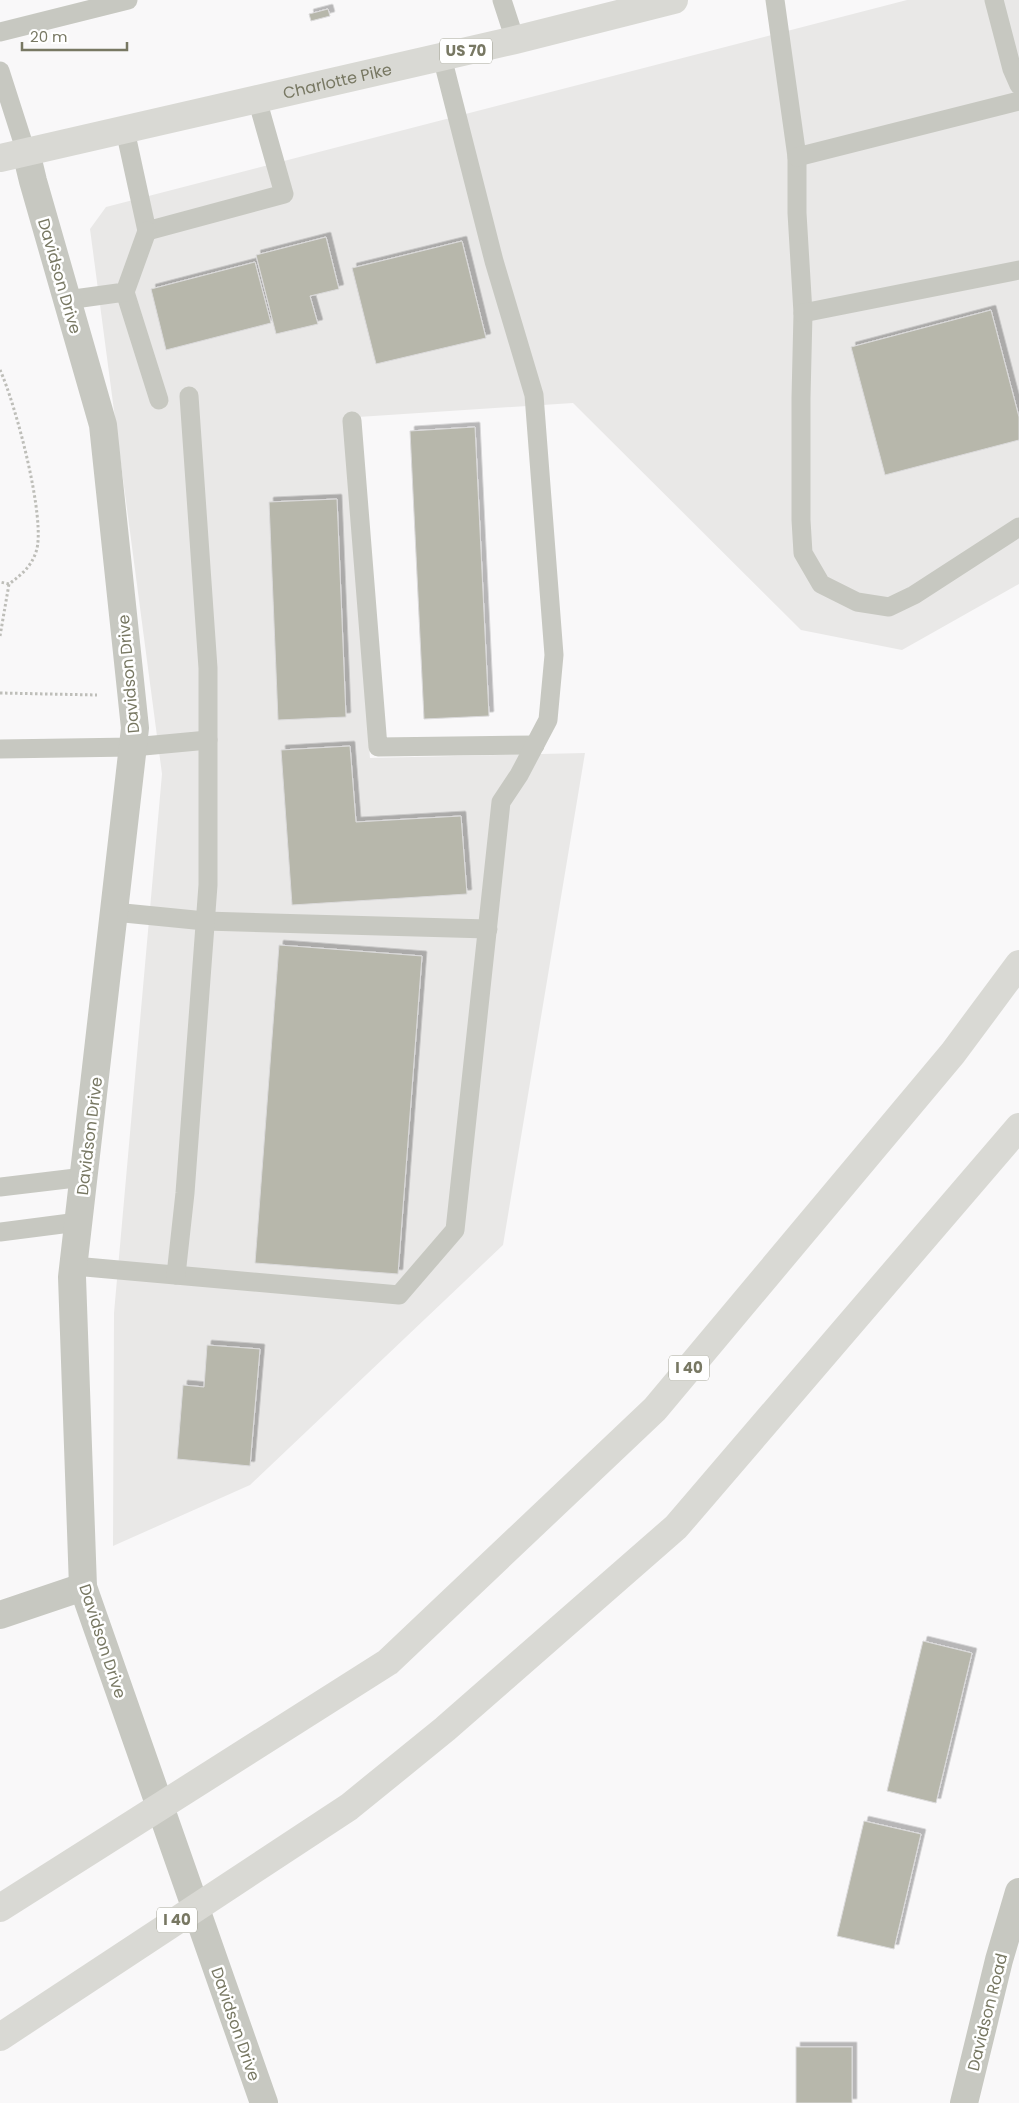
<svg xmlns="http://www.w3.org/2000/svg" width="1019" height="2103" font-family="Poppins,sans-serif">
<defs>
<filter id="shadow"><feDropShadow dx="4.5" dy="-4.5" stdDeviation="0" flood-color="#0004"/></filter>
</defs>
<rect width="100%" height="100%" fill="#f9f8f9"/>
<polygon fill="#e9e8e7" points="907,0 1019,0 1019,584 902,650 801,630 573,403 343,418 370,758 585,753 503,1245 250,1485 113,1546 114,1313 162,774 90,229 106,207"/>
<g fill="#b7b7ab" stroke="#dbdadb" filter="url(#shadow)">
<polygon points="328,9 330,16 311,21 309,14"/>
<polygon points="326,237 339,289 310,296 318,324 276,334 256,255"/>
<polygon points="462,241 486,338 376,364 352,268"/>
<polygon points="255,262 271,323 166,350 151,289"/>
<polygon points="991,310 1019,417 1019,440 885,475 851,347"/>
<polygon points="475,427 489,716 424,719 410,431"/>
<polygon points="337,499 346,717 278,720 269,502"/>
<polygon points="350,746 356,822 461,816 467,894 292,905 281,750"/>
<polygon points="279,945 422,956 398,1274 255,1263"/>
<polygon points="207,1345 260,1349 250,1466 177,1459 183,1385 204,1387"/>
<polygon points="923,1641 972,1653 936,1803 887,1791"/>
<polygon points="864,1821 921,1834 894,1949 837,1936"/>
<rect x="796" y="2047" width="56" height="56"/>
</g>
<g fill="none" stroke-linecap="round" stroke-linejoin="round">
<g stroke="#bebeb9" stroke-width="3" stroke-dasharray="2.5 2.5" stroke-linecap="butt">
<path d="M0 370C15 402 47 521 36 552 31 567 21 575 9 584L0 582"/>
<polyline points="0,636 9,584"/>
<polyline points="0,693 97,695"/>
</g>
<g stroke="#c7c8c1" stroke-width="19">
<polyline points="502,0 515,40"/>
<polyline points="775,0 797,157 797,213 803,313 801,398 801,520 803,553 821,584 857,602 889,607 914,595 1019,527"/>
<polyline points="994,0 1012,69 1019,85"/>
<polyline points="0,32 128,0"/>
<polyline points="0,71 26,152"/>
<polyline points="125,130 147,231 284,194 257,99"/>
<polyline points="797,157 1019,101"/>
<polyline points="125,292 159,400"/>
<polyline points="67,300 125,292 147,231"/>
<polyline points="803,313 1019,270"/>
<polyline points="352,421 378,747 535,745"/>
<polyline points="0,749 133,747 208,740"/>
<polyline points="114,912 205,921 488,929"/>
<polyline points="0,1187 84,1177"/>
<polyline points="0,1232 78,1222"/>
<polyline points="74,1266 399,1295 455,1230 501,802 519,775 548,720 554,655 534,395 494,261 442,57"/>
<polyline points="176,1275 185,1193 208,885 208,668 189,396"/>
</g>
<polyline stroke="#c7c8c1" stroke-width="28" points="0,1615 83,1587"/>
<g stroke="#c7c8c1" stroke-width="28">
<polyline points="26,152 33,181 103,425 135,728 72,1277 83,1587 264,2103"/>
<polyline points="964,2103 999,1960 1019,1892"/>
</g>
<path stroke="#d9d9d4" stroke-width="28" id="s1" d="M0 158 515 40 674 0"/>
<g stroke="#d9d9d4" stroke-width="28">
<polyline points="0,1908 388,1662 655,1409 953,1053 1019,964"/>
<polyline points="0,2037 349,1807 445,1729 676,1527 1019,1127"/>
</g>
</g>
<g text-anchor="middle" stroke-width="5" stroke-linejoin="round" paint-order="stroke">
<g fill="#fff" stroke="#a0a092" stroke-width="1">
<rect x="440" y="38.5" width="52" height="25" rx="4"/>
<rect x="669" y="1355.5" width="40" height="25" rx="4"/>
<rect x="157" y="1907.5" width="40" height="25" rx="4"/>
</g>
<g font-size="15" font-weight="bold" fill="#787863">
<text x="466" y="56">US 70</text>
<text x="689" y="1373">I 40</text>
<text x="177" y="1925">I 40</text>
</g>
<g font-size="16" fill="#787863" stroke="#fff">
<text dy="6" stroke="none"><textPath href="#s1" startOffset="346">Charlotte Pike</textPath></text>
<text transform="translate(60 276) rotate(74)" y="6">Davidson Drive</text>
<text transform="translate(128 674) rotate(-95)" y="6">Davidson Drive</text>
<text transform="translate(89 1136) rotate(-83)" y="6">Davidson Drive</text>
<text transform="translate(103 1641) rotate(72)" y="6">Davidson Drive</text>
<text transform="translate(987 2012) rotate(-76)" y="6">Davidson Road</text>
<text transform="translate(236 2024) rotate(71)" y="6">Davidson Drive</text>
</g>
</g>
<path d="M22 42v8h105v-8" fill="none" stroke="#787863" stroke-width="2.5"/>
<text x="30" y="42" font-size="15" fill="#787863" stroke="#ffffff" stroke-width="4" paint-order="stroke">20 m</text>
</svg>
